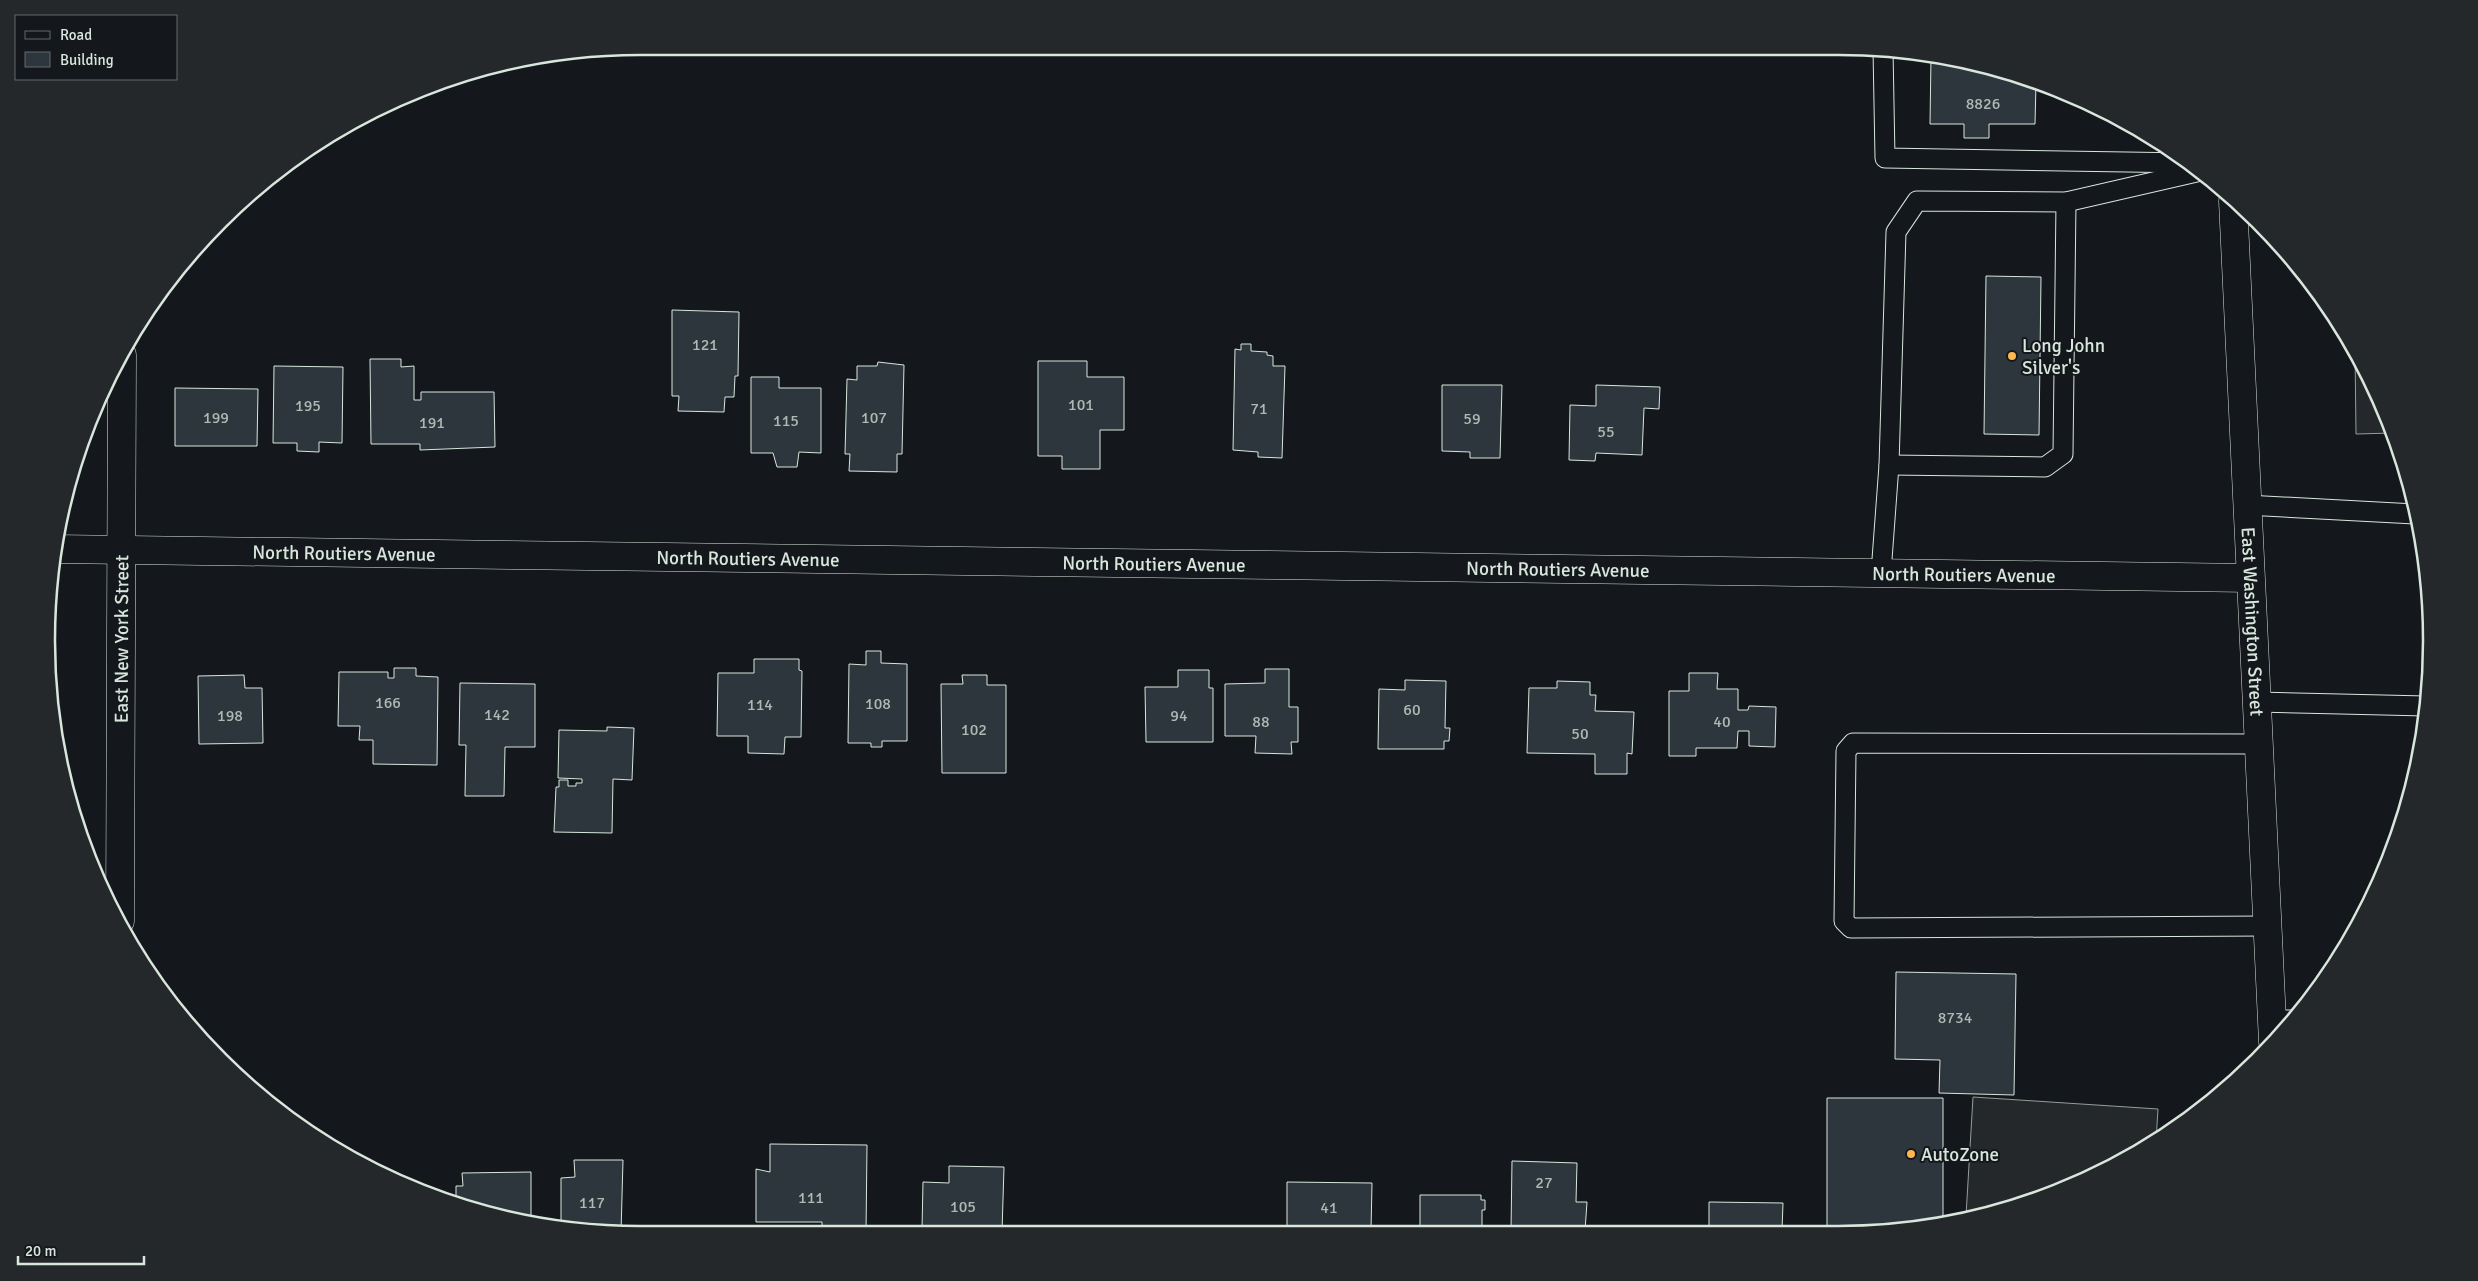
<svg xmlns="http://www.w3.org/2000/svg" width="2478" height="1281" font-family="Signika,sans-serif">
<rect width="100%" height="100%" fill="#14181c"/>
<g fill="#24282b" stroke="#939e99">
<polygon points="2355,350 2393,433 2356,434"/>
<polygon points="1973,1097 2158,1109 2156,1141 2065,1190 1966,1216"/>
</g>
<g fill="#2c363c" stroke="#d8e6dc">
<polygon points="1931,57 1992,67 2036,83 2035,124 1989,124 1989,138 1964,138 1964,124 1930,124"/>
<polygon points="1986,276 2041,277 2039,435 1984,434"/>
<polygon points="672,310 739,312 738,376 735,376 734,397 725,397 724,412 678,411 679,396 672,396"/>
<polygon points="1241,344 1251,344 1251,351 1267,352 1267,355 1273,356 1273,366 1285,366 1282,458 1258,457 1258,452 1233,450 1235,349 1241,350"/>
<polygon points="370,359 401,359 401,367 414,366 414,400 421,400 421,392 494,392 495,447 420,450 420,444 371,444"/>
<polygon points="1038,361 1087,361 1087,377 1124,377 1124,430 1100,430 1100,469 1062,469 1062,456 1038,456"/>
<polygon points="878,362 904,365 902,454 897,454 897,472 849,471 850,454 845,454 847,379 857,380 857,366 877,366"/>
<polygon points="274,366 343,367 342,443 319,442 319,452 297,451 297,443 273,443"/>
<polygon points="751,377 779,377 779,388 821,388 821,453 799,452 797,467 777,467 773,453 751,453"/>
<polygon points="1442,385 1502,385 1500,458 1470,458 1470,452 1442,451"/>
<polygon points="1596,385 1660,387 1659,409 1644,408 1642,455 1596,453 1595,461 1569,460 1570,405 1596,406"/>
<polygon points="175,388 258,389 257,446 175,446"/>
<polygon points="866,651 881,651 881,663 907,664 907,741 882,741 882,747 871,747 871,743 848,743 849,664 866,665"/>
<polygon points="754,659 799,659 799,670 802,671 801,737 785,737 784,754 748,753 748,736 717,736 718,673 754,673"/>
<polygon points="394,668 416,668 416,676 438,677 437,765 373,764 373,740 359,740 360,726 338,726 339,672 388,672 388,678 394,678"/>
<polygon points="1265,669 1289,669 1289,707 1298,707 1298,742 1291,742 1292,754 1255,753 1256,736 1225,736 1225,684 1265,683"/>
<polygon points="1178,670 1209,670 1209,688 1213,688 1213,742 1146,742 1145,687 1178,687"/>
<polygon points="1689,673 1718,673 1717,689 1738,689 1738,710 1748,710 1749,706 1776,707 1775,747 1749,746 1749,731 1738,731 1737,748 1696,748 1696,756 1669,756 1669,691 1689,691"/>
<polygon points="48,675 55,675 55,699 51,699"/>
<polygon points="244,675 245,688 262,688 263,743 199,744 198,676"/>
<polygon points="962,675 987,675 987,685 1006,685 1006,773 942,773 941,684 963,684"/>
<polygon points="1405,680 1446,681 1445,728 1450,728 1449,741 1444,741 1444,749 1378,749 1379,689 1405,690"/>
<polygon points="1557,681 1590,682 1590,695 1596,695 1595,711 1634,712 1632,754 1627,753 1627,774 1595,774 1595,754 1527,753 1529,688 1557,688"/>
<polygon points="460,683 535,684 535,747 505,747 504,796 465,796 466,745 459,745"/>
<polygon points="607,727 634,728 632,780 613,779 612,833 554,832 556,787 559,787 559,780 568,780 568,786 576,786 576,783 582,783 582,779 558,778 559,730 607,731"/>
<polygon points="1896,972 2016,974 2014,1095 1939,1093 1940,1060 1895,1059"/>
<polygon points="1827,1098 1943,1098 1943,1222 1915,1230 1827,1230"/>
<polygon points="770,1144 867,1145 866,1233 822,1233 822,1222 756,1222 756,1169 770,1172"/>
<polygon points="574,1160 623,1160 621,1233 602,1233 561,1227 561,1178 575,1177"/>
<polygon points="1512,1161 1577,1163 1576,1202 1587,1202 1585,1231 1511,1231"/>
<polygon points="949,1166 1004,1167 1002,1232 948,1232 948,1230 922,1229 923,1182 949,1183"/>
<polygon points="531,1172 531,1222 487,1215 456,1203 456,1186 463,1186 462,1173"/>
<polygon points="1287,1182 1372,1183 1371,1231 1287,1231"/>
<polygon points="1420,1195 1481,1195 1481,1200 1485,1200 1485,1210 1482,1210 1482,1231 1420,1231"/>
<polygon points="1709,1202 1783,1203 1782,1230 1709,1230"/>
</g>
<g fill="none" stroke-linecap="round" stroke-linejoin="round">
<defs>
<g id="service">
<polyline points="1883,49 1885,158 2189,163"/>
<polyline points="1889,465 2045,467 2063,454 2066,202"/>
<polyline points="2246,505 2415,514"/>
<polyline points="1881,573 1889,465 1896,232 1917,201 2066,202 2201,171"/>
<polyline points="2256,702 2426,706"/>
<polyline points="2258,744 1853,743 1846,751 1844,921 1851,928 2267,926"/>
<polyline points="2272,1020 2293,1020"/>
</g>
<g id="minor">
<path id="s1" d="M56 549 2250 578"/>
<path id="s2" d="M120 921 122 355"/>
</g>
<g id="primary">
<path id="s3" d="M2233 201 2273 1042"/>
</g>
</defs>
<use href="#service" stroke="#d8e6dc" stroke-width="21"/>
<use href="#minor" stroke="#d8e6dc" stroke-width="29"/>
<use href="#primary" stroke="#d8e6dc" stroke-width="29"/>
<use href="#service" stroke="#14181c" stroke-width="19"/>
<use href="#minor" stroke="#14181c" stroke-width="28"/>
<use href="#primary" stroke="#14181c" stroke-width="28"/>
</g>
<g fill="#ffb74d" stroke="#14181c" stroke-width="2">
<circle cx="2012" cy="356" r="5"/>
<circle cx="1911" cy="1154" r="5"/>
</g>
<g text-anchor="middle" stroke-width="4" stroke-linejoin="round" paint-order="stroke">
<g font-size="16" fill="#adbab4">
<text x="1983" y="109">8826</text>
<text x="705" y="350">121</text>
<text x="1081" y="410">101</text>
<text x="308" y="411">195</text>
<text x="1259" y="414">71</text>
<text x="216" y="423">199</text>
<text x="874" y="423">107</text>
<text x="1472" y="424">59</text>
<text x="786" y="426">115</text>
<text x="432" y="428">191</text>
<text x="1606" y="437">55</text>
<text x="388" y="708">166</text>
<text x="878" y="709">108</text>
<text x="760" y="710">114</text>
<text x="1412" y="715">60</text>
<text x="497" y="720">142</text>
<text x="230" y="721">198</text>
<text x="1179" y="721">94</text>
<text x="1261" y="727">88</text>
<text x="1722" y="727">40</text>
<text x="974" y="735">102</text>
<text x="1580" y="739">50</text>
<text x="1955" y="1023">8734</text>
<text x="1544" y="1188">27</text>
<text x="811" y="1203">111</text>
<text x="592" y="1208">117</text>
<text x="963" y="1212">105</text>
<text x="1329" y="1213">41</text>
</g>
<g font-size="19" fill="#d8e6dc" stroke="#14181c" text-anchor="start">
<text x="2022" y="352">Long John<tspan x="2022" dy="22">Silver's</tspan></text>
<text x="1921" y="1161">AutoZone</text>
</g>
<g font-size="19" fill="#d8e6dc" stroke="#14181c">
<text dy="7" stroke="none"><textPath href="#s1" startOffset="288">North Routiers Avenue</textPath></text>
<text dy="7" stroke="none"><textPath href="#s1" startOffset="692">North Routiers Avenue</textPath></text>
<text dy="7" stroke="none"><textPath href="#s1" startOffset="1098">North Routiers Avenue</textPath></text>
<text dy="7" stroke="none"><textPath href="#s1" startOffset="1502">North Routiers Avenue</textPath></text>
<text dy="7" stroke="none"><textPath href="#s1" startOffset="1908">North Routiers Avenue</textPath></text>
<text dy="7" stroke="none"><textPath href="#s3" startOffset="421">East Washington Street</textPath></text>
<text dy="7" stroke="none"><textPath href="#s2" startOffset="282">East New York Street</textPath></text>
</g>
</g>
<path d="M0 0H2478V1281H0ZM640 55H1838A585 585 0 0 1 2423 640V641A585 585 0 0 1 1838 1226H640A585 585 0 0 1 55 641V640A585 585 0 0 1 640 55Z" fill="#24282b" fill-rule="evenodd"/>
<path fill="none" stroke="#d8e6dc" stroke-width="2.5" d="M640 55H1838A585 585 0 0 1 2423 640V641A585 585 0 0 1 1838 1226H640A585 585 0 0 1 55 641V640A585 585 0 0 1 640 55Z"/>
<rect x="15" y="15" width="162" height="65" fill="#14181c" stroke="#626a69"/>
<rect x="25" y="31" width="25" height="8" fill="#14181c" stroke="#626a69"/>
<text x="60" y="40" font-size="15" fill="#d8e6dc">Road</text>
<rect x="25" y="52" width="25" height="15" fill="#2c363c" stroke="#626a69"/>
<text x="60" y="65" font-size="15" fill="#d8e6dc">Building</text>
<path d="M18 1256v8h126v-8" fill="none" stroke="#d8e6dc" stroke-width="2.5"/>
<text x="25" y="1256" font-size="15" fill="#d8e6dc" stroke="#14181c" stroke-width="4" paint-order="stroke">20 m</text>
</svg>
